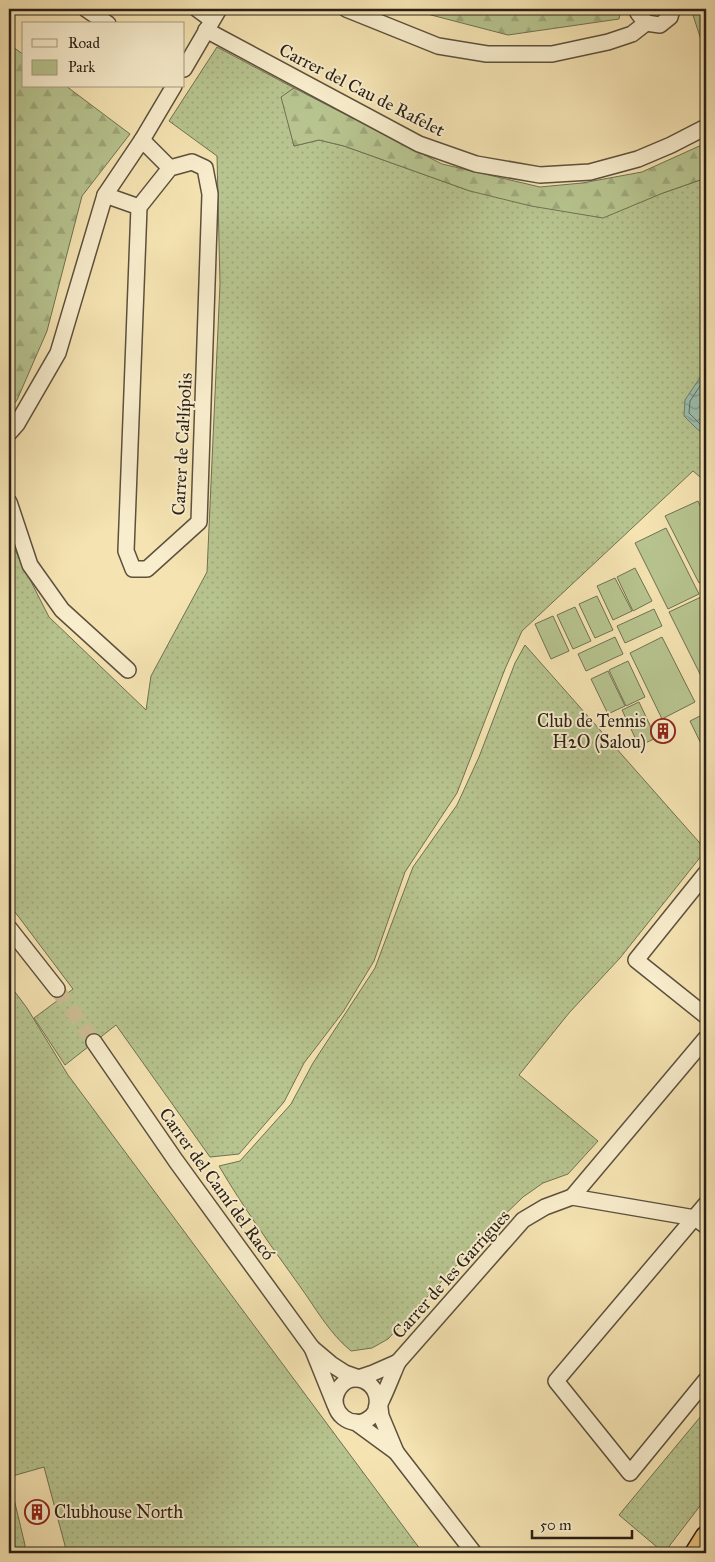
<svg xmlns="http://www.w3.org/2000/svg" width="715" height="1562" font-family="'IM FELL Great Primer',serif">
<defs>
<pattern id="green-dots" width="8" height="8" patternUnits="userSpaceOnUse" patternTransform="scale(1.25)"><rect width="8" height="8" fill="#b7c48f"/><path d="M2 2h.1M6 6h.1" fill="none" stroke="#9ea87b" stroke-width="1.8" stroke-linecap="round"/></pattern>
<pattern id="forest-firs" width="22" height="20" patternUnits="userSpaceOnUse" patternTransform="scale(1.25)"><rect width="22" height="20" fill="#b7c48f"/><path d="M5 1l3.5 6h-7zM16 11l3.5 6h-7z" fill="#9ea87b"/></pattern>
<pattern id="water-waves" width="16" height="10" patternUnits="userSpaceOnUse" patternTransform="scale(1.25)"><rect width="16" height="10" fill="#9cbeae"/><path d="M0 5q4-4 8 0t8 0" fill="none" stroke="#7f9a8d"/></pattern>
</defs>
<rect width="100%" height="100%" fill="#f5e3b2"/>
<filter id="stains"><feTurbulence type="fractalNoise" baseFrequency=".004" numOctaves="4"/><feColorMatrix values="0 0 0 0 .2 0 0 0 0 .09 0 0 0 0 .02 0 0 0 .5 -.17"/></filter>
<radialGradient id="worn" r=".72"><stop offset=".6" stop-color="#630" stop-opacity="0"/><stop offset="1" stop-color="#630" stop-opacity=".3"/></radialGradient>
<g fill="url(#green-dots)" stroke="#707252">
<polygon points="217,47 294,88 282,97 294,146 319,140 344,146 470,191 663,193 706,178 706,482 693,471 522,631 505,669 457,793 405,872 374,961 343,1012 304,1063 284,1102 239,1154 210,1157 116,1025 65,1065 34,1018 73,989 9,904 9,533 13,546 49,617 146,710 151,676 207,572 220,284 217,156 169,121"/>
<path d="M525 645 706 850 620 958 569 1013 519 1075 598 1141 568 1174 543 1183 523 1197 496 1223 388 1339 372 1348 351 1351C329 1333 315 1307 299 1285 271 1246 243 1207 219 1166L240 1161 291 1104 313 1063 375 968 413 867 457 805 479 757 515 663Z"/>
<polygon points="9,984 27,1008 68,1075 423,1553 67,1553 44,1467 9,1477"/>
<polygon points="706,1410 706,1498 664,1553 619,1515"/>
<polygon points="9,1478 25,1545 24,1553 9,1553"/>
</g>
<g fill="url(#forest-firs)" stroke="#707252">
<polygon points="408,9 621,9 619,19 508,35"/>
<polygon points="691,9 706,9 706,57 705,52"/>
<polygon points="9,44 24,55 24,86 66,86 130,134 82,196 47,331 17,400 9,410"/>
<polygon points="294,88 442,164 540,187 582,183 642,172 706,143 706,178 663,193 603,218 531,206 470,191 344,146 319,140 294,146 281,97"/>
</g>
<g fill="#b7c48f" stroke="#707252">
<polygon points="698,501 706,518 706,579 699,583 665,516"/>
<polygon points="666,528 699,594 668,609 635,543"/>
<polygon points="635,568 652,601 633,611 617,577"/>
<polygon points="615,578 632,611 613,620 597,586"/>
<polygon points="597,596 613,630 595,638 579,604"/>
<polygon points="701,597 706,607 706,676 702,678 669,612"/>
<polygon points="575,607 591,641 573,649 557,615"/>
<polygon points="654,609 662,626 625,643 617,626"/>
<polygon points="553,616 569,651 551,659 535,624"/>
<polygon points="615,637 623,654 586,671 578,654"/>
<polygon points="662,637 695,702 662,719 630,653"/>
<polygon points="628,661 645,697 626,706 609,670"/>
<polygon points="608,671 625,706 608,714 591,679"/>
<polygon points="639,702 656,738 639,746 622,710"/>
<polygon points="706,713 706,754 690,721"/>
</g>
<polygon fill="url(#water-waves)" stroke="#6e7f71" points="706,363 706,436 696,428 684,416 685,400 701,376"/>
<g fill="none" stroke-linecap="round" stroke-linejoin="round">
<polyline stroke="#636f62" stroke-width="1" points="706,377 690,401 689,413 706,430"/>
<polyline stroke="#ccbc93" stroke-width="15" stroke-dasharray="15 8" stroke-linecap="butt" points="57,989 94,1042"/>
<defs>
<g id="minor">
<polyline points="86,9 108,24"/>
<polyline points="197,9 212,20"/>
<polyline points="346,9 438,46 487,54 552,54 608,42 632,34 646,23 660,25 670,17 672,9"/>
<polyline points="638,9 638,13 646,23"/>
<polyline points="206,30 419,144 476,164 540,175 590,172 638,159 671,145 706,127"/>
<polyline points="184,69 219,9"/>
<polyline points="142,140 170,168"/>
<polyline points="105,195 139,207 170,168 192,162 205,168 210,194 199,522 147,569 133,569 126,551 139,207"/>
<polyline points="9,433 17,424 58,353 105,195 142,140 174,86"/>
<polyline points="9,502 30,565 62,610 128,670"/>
<polyline points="706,873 636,960 706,1016"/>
<polyline points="9,928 57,989"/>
<polyline points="94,1042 176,1161 312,1348"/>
<polyline points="572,1197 706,1038"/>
<polyline points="706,1204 556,1381 630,1473 706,1380"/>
<polyline points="398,1362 523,1220 545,1207 572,1197 695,1218 706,1226"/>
<path d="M355 1379 373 1373 398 1362C392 1375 380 1409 371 1417 353 1433 326 1411 338 1390 351 1367 384 1383 376 1409"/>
<polyline points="335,1405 312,1348 331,1364 345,1373 362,1379"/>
<polyline points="355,1422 396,1452 381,1416 379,1400"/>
<polyline points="396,1452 474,1553"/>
</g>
<polyline id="highway" points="696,1553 706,1537"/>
</defs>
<use href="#minor" stroke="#5d513d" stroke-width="18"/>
<use href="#highway" stroke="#2a2016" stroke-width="24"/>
<use href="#minor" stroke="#f8edcd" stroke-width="15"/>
<use href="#highway" stroke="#eac279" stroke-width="21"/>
</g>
<defs>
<symbol id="building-ring" viewBox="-11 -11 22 22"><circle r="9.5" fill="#f8edcd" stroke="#8f2418" stroke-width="1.5"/><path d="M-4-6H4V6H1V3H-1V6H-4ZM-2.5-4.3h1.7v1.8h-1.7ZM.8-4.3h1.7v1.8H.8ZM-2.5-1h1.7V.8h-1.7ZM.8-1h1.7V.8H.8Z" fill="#8f2418"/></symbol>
</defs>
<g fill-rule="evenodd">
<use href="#building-ring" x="649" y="717" width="28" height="28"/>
<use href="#building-ring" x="23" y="1498" width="28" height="28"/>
</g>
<g text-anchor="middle" stroke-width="4" stroke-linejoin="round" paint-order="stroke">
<g font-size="18" fill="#2a2016" stroke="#f8edcd">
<text transform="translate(362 90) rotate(27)" y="6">Carrer del Cau de Rafelet</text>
<text transform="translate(182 444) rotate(-87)" y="6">Carrer de Cal·lípolis</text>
<text transform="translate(217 1184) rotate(54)" y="6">Carrer del Camí del Racó</text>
<text transform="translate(451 1274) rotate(-48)" y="6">Carrer de les Garrigues</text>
</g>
<g font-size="18" fill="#2a2016" stroke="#f8edcd" text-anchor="end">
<text x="646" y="727">Club de Tennis<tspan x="646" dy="21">H2O (Salou)</tspan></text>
<text x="54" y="1518" text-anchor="start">Clubhouse North</text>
</g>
</g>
<rect width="715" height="1562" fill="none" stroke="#f5e3b2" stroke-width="30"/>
<rect x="10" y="10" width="695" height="1542" fill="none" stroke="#2a2016" stroke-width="2.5"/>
<rect x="15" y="15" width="685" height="1532" fill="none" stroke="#2a2016"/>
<rect x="22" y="22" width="162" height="65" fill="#f8edcd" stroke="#a69b84"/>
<rect x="32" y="39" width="25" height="8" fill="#f8edcd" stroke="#a69b84"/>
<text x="68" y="48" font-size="15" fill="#2a2016">Road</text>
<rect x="32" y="60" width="25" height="15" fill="#b7c48f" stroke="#a69b84"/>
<text x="68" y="72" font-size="15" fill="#2a2016">Park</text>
<path d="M532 1530v8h100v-8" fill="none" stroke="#2a2016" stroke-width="2.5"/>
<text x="540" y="1530" font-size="15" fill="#2a2016" stroke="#f8edcd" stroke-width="4" paint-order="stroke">50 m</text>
<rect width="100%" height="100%" filter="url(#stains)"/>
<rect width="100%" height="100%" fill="url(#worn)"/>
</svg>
